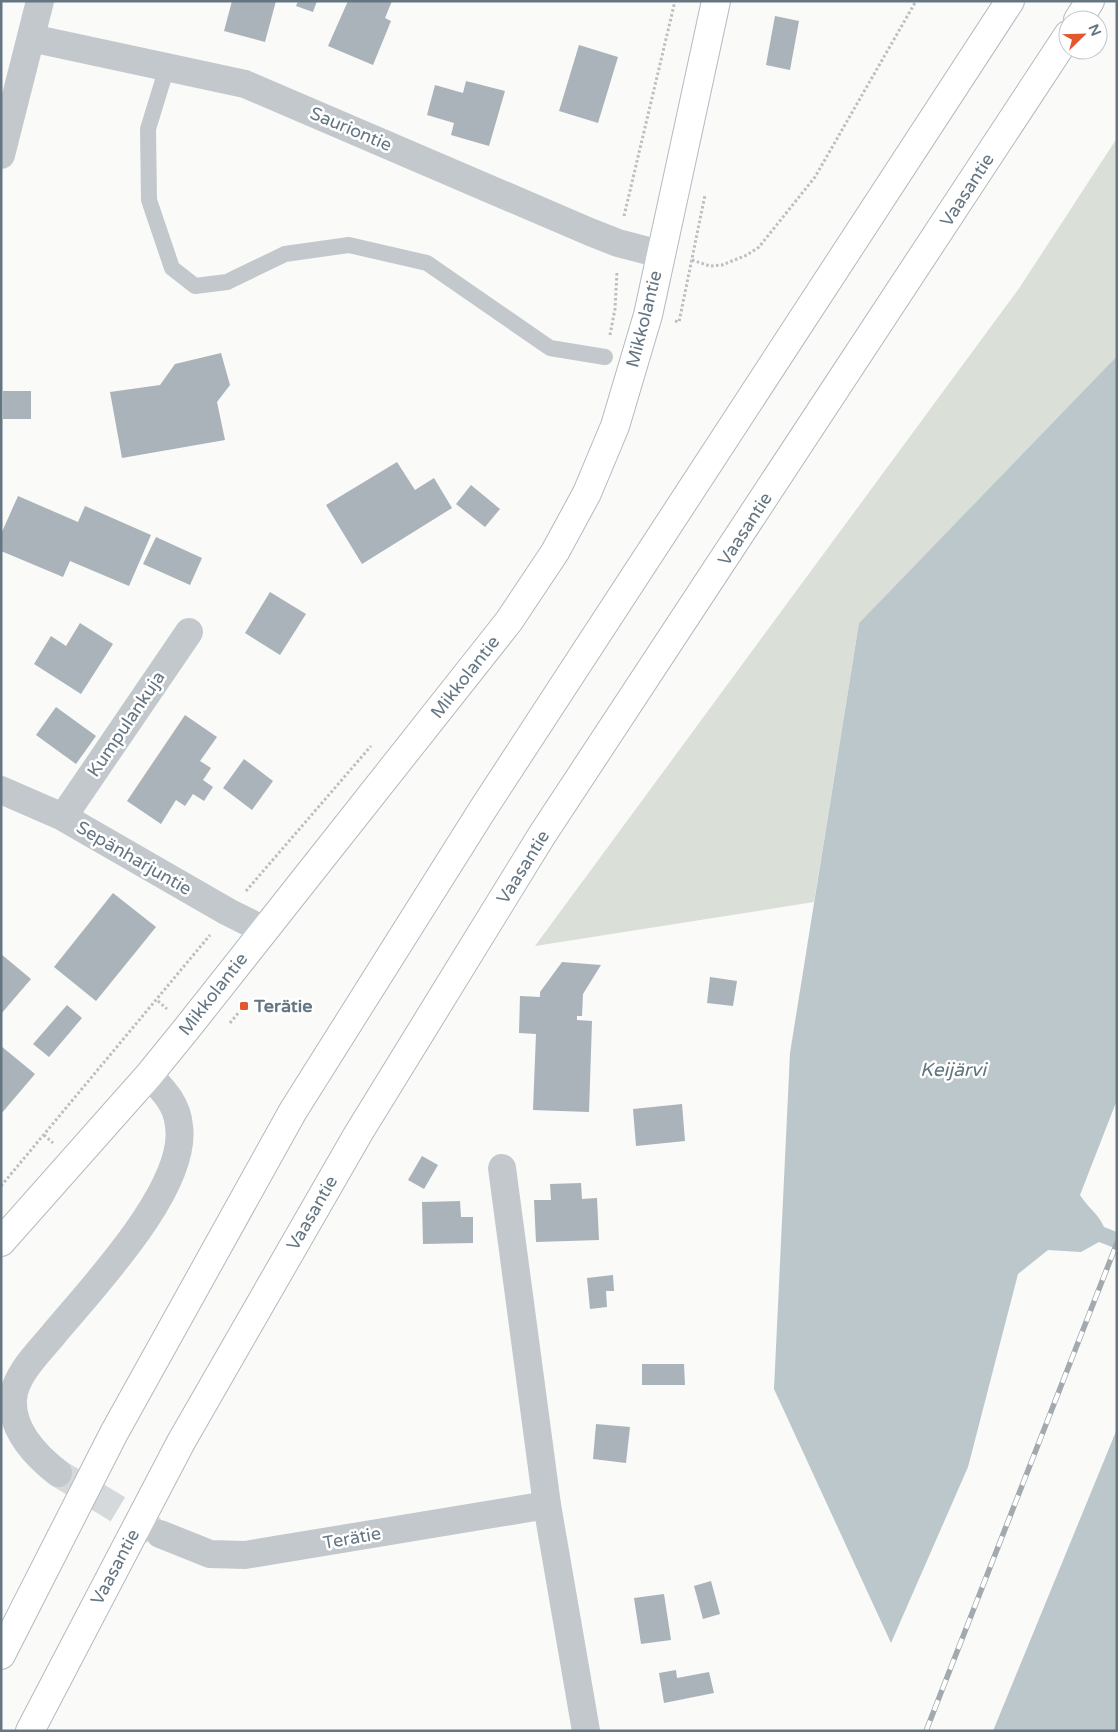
<svg xmlns="http://www.w3.org/2000/svg" width="1118" height="1732" font-family="'Varela Round',sans-serif">
<rect width="100%" height="100%" fill="#fafaf8"/>
<polygon fill="#dadfd7" points="1117,138 1117,356 859,623 814,902 535,946 1020,287"/>
<g fill="#bbc7cb">
<path d="M1117 356V1100L1080 1195C1088 1208 1098 1213 1104 1227L1117 1232V1249L1099 1242 1081 1252 1048 1250 1018 1274 968 1467 891 1643 774 1389 790 1053 859 623Z"/>
<polygon points="1117,1429 1117,1731 993,1731"/>
</g>
<g fill="#aab3b9">
<polygon points="232,1 276,1 265,42 224,31"/>
<polygon points="298,1 317,1 313,12 296,6"/>
<polygon points="348,1 392,1 385,18 391,21 373,65 328,46"/>
<polygon points="775,16 799,21 790,70 766,65"/>
<polygon points="579,45 618,57 598,123 559,111"/>
<polygon points="466,81 505,91 489,146 451,135 454,123 427,115 435,85 463,93"/>
<polygon points="221,353 230,385 217,402 225,440 122,458 110,392 160,385 175,364"/>
<rect x="3" y="391" width="28" height="28"/>
<polygon points="397,462 415,490 434,478 452,508 362,564 326,505"/>
<polygon points="471,485 500,509 485,527 456,504"/>
<polygon points="18,496 78,522 85,506 151,535 129,586 70,561 63,577 1,551 1,534"/>
<polygon points="156,537 202,558 190,585 143,564"/>
<polygon points="270,592 306,614 280,655 245,633"/>
<polygon points="80,623 113,644 81,694 34,664 51,636 66,646"/>
<polygon points="56,707 96,736 76,764 36,735"/>
<polygon points="185,715 217,737 200,761 211,768 203,780 213,787 204,801 193,794 185,806 176,800 161,824 127,801"/>
<polygon points="244,759 273,781 252,810 223,788"/>
<polygon points="113,893 156,927 96,1001 54,967"/>
<polygon points="1,954 31,979 1,1014"/>
<polygon points="562,962 601,965 583,994 582,1016 577,1016 577,1020 592,1021 589,1112 533,1110 536,1034 519,1033 520,996 540,997 540,992"/>
<polygon points="710,977 737,981 733,1006 707,1003"/>
<polygon points="67,1005 82,1018 49,1057 33,1044"/>
<polygon points="1,1046 35,1074 1,1114"/>
<polygon points="682,1104 685,1141 636,1146 633,1109"/>
<polygon points="422,1156 438,1165 424,1189 408,1180"/>
<polygon points="581,1183 582,1199 597,1198 599,1240 536,1242 534,1200 551,1200 550,1184"/>
<polygon points="460,1201 461,1217 473,1217 473,1243 423,1244 422,1202"/>
<polygon points="613,1275 614,1291 606,1291 607,1307 590,1309 587,1278"/>
<polygon points="642,1364 684,1364 685,1385 642,1385"/>
<polygon points="596,1424 630,1427 626,1463 593,1459"/>
<polygon points="711,1581 720,1614 703,1619 694,1586"/>
<polygon points="664,1594 671,1640 641,1644 634,1598"/>
<polygon points="676,1670 677,1678 709,1672 714,1693 664,1703 659,1673"/>
</g>
<g fill="none" stroke-linecap="round" stroke-linejoin="round">
<polyline stroke="#d5d9db" stroke-width="28" stroke-dasharray="28 14" stroke-linecap="butt" points="58,1473 159,1534"/>
<defs>
<polyline id="secondary" points="1,1242 149,1075 188,1027 509,621 555,552 587,493 615,426 648,315 716,1"/>
<g id="trunk">
<polyline points="1078,20 1090,1"/>
<polyline points="1,1655 114,1433 293,1111 483,809 1010,1"/>
<polyline points="30,1731 181,1442 358,1134 542,835 1068,35"/>
</g>
</defs>
<use href="#secondary" stroke="#b3babf" stroke-width="30"/>
<use href="#trunk" stroke="#b4b9bd" stroke-width="30"/>
<g stroke="#bbbfc2" stroke-width="3" stroke-dasharray="2.5 2.5" stroke-linecap="butt">
<polyline points="624,216 675,1"/>
<polyline points="692,260 710,266 722,265 747,255 759,247 815,177 916,1"/>
<polyline points="675,321 679,322 705,195"/>
<polyline points="610,335 615,309 617,272"/>
<polyline points="246,891 371,746"/>
<polyline points="158,1001 167,1009"/>
<polyline points="230,1023 244,1006"/>
<polyline points="44,1135 53,1143"/>
<polyline points="1,1186 210,935"/>
</g>
<polyline stroke="#c3c8cc" stroke-width="16" points="167,67 148,129 149,200 172,268 195,286 227,282 285,254 349,245 427,263 550,348 605,357"/>
<g stroke="#c3c8cc" stroke-width="28">
<polyline points="31,38 245,84 590,232 618,243 660,254"/>
<polyline points="1,155 40,1"/>
<polyline points="1,790 63,817 228,912 264,930"/>
<polyline points="63,817 189,632"/>
<polyline points="502,1168 547,1505"/>
<path d="M58 1473C35 1455 11 1430 13 1399 15 1375 38 1353 53 1335 91 1289 188 1188 179 1126 177 1104 164 1091 149 1075"/>
<polyline points="160,1534 210,1554 245,1555 547,1505 586,1731"/>
</g>
<use href="#secondary" stroke="#fff" stroke-width="28"/>
<use href="#trunk" stroke="#fff" stroke-width="28"/>
<defs>
<polyline id="rail" points="926,1731 1117,1243"/>
</defs>
<use href="#rail" stroke="#a2aab0" stroke-width="5.5"/>
<use href="#rail" stroke="#fff" stroke-width="4" stroke-dasharray="11" stroke-linecap="butt"/>
</g>
<rect fill="#e4572e" stroke="#fff" stroke-width="2" x="239" y="1001" width="10" height="10" rx="2.5"/>
<g text-anchor="middle" stroke-width="5" stroke-linejoin="round" paint-order="stroke">
<g font-size="18" fill="#657683" stroke="#fff">
<text transform="translate(351 129) rotate(23)" y="6">Sauriontie</text>
<text transform="translate(967 190) rotate(-57)" y="6">Vaasantie</text>
<text transform="translate(644 319) rotate(-76)" y="6">Mikkolantie</text>
<text transform="translate(745 529) rotate(-57)" y="6">Vaasantie</text>
<text transform="translate(465 677) rotate(-52)" y="6">Mikkolantie</text>
<text transform="translate(126 724) rotate(-56)" y="6">Kumpulankuja</text>
<text transform="translate(134 858) rotate(30)" y="6">Sepänharjuntie</text>
<text transform="translate(523 867) rotate(-58)" y="6">Vaasantie</text>
<text transform="translate(213 994) rotate(-52)" y="6">Mikkolantie</text>
<text transform="translate(312 1213) rotate(-60)" y="6">Vaasantie</text>
<text transform="translate(352 1538) rotate(-10)" y="6">Terätie</text>
<text transform="translate(115 1567) rotate(-62)" y="6">Vaasantie</text>
</g>
<g font-size="18" font-weight="bold" fill="#657683" stroke="#fff" text-anchor="start">
<text x="254" y="1012">Terätie</text>
</g>
<g font-size="19" font-style="italic" fill="#60757c" stroke="#fff">
<text x="953" y="1076">Keijärvi</text>
</g>
</g>
<rect width="1118" height="1732" fill="none" stroke="#657683" stroke-width="5"/>
<g transform="translate(1083 35) rotate(67)"><circle r="24" fill="#ffffff" stroke="#c1c8cd"/>
<path d="M0-4L9 19L0 12L-9 19Z" fill="#e4572e"/>
<text y="-8" font-size="14" font-weight="bold" text-anchor="middle" fill="#657683">N</text>
</g>
</svg>
